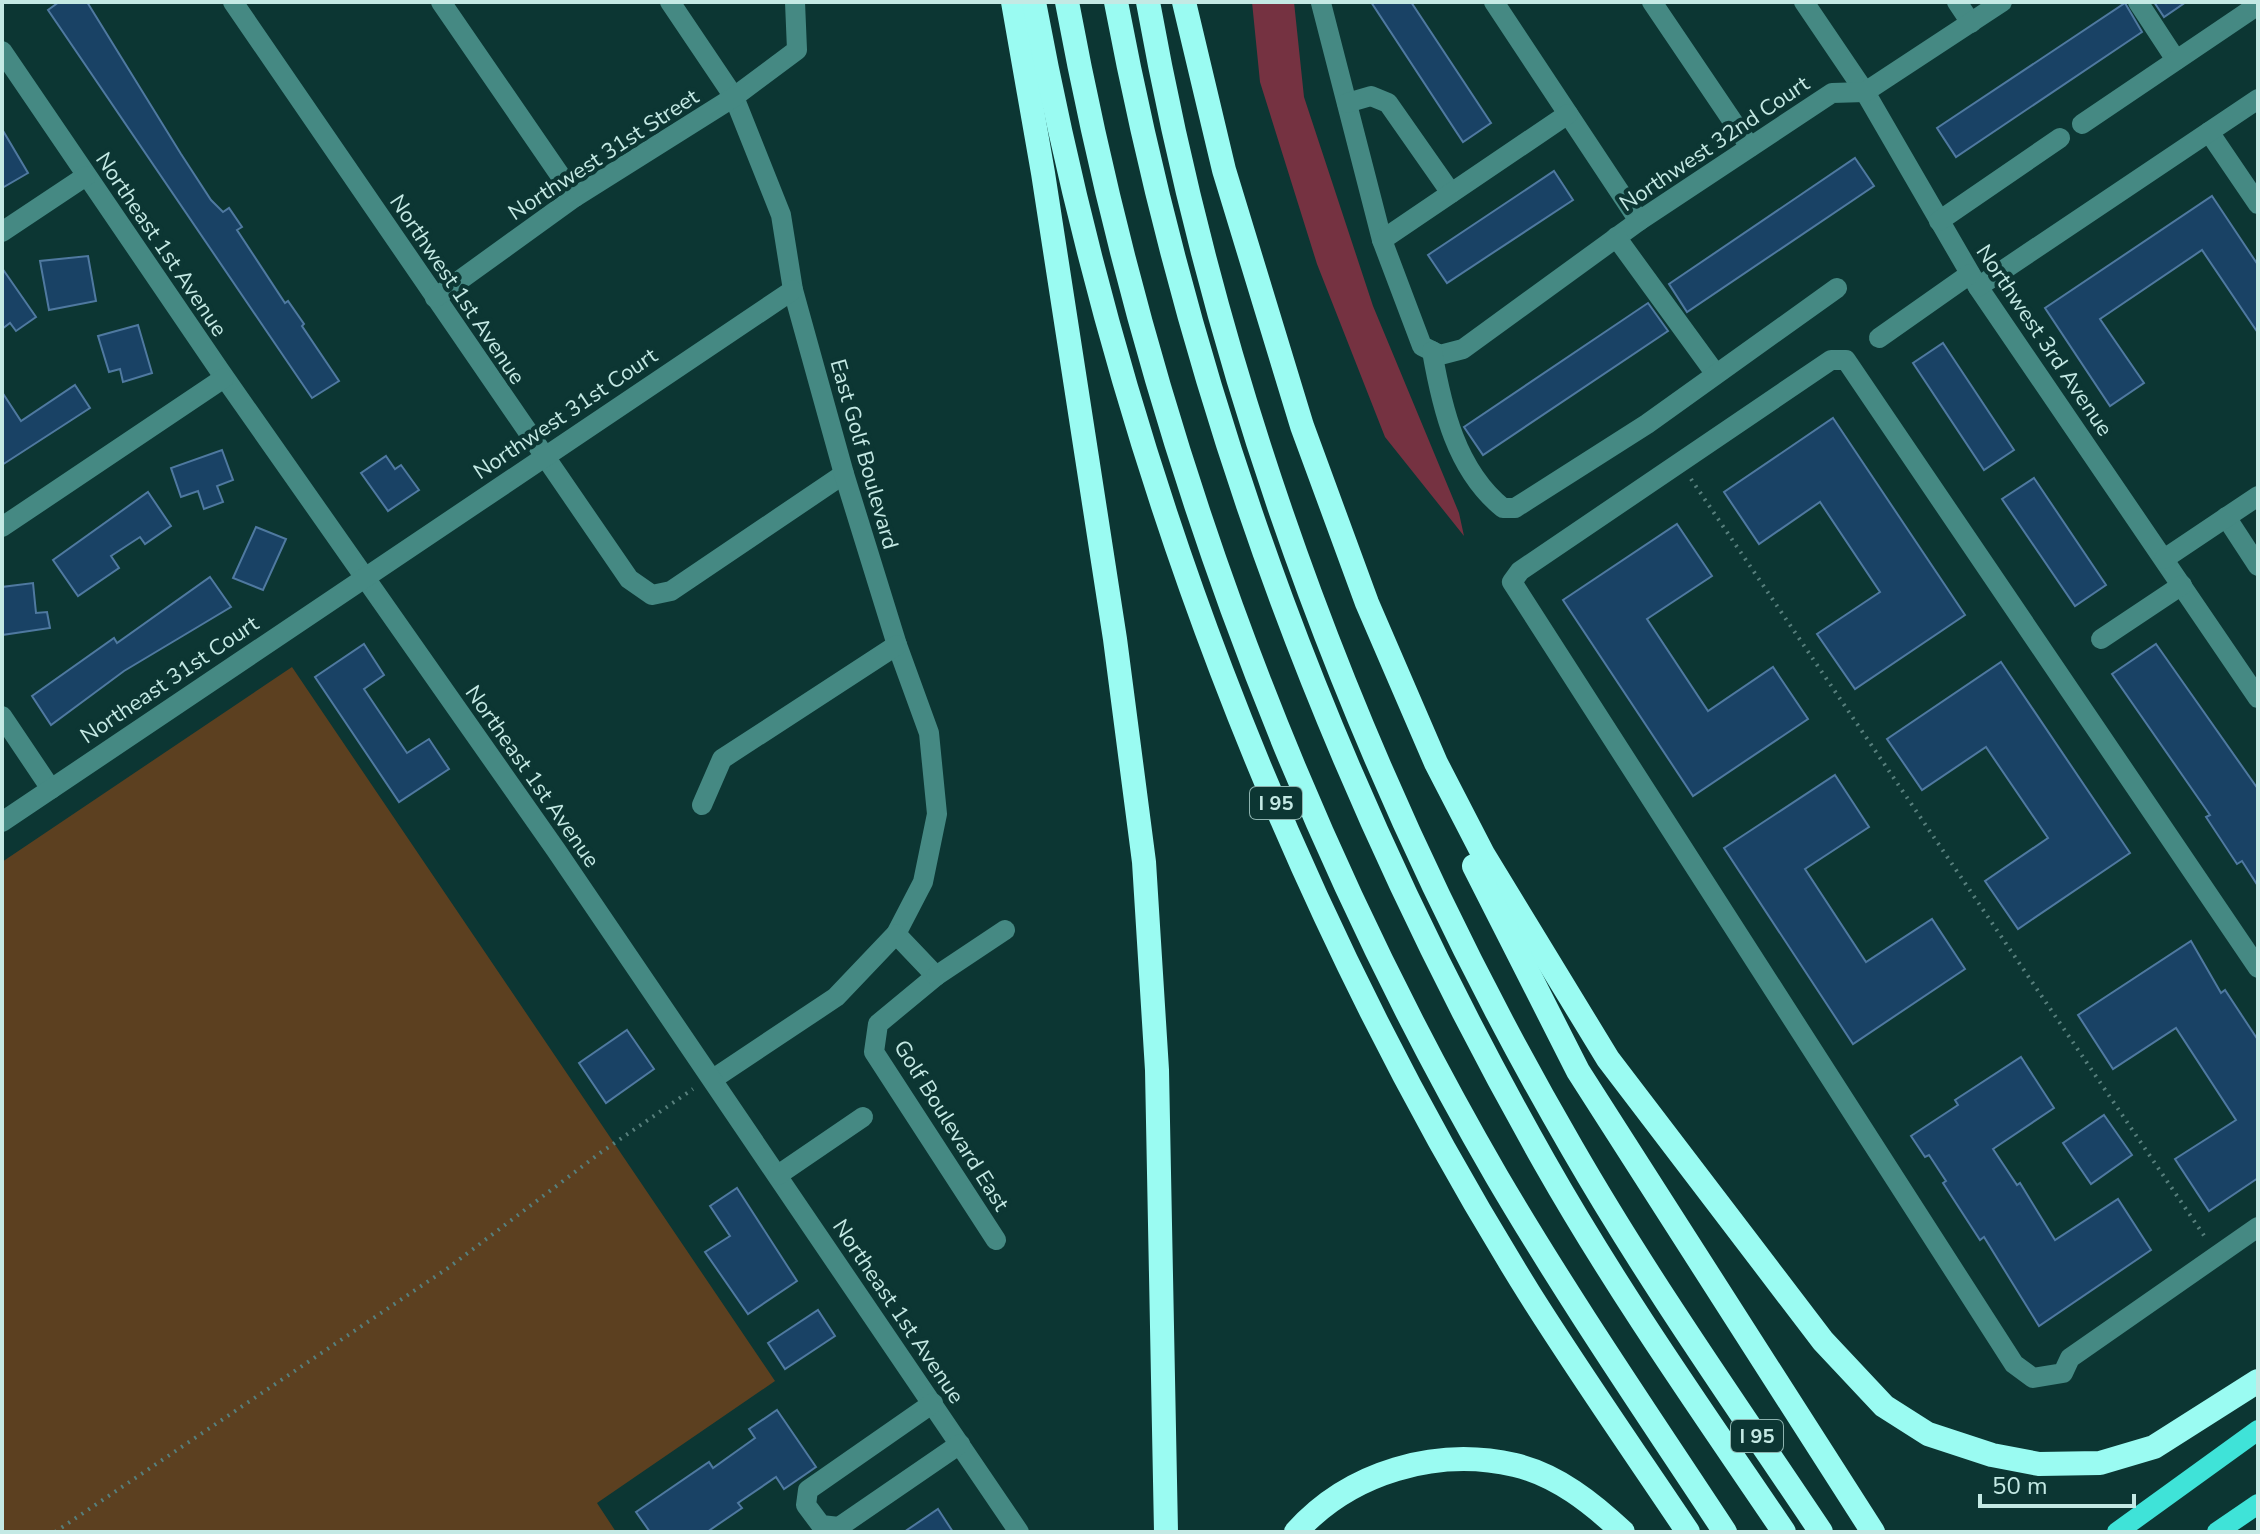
<svg xmlns="http://www.w3.org/2000/svg" width="2260" height="1534" font-family="'Nunito Sans',sans-serif">
<rect width="100%" height="100%" fill="#0c3633"/>
<polygon fill="#5c4020" points="292,667 775,1381 597,1503 616,1532 2,1532 2,862"/>
<polygon fill="#753241" points="1252,2 1294,2 1304,97 1373,306 1459,513 1464,536 1385,437 1317,264 1260,82"/>
<g fill="#194265" stroke="#4f79a0" stroke-width="2">
<polygon points="59,2 87,2 181,154 211,200 223,212 229,208 242,227 237,230 285,303 288,301 304,324 302,326 339,381 312,398 48,10"/>
<polygon points="1371,2 1411,2 1491,123 1463,142"/>
<polygon points="2154,2 2186,2 2164,17"/>
<polygon points="2125,3 2142,32 1956,157 1937,128"/>
<polygon points="2,129 28,173 2,188"/>
<polygon points="1855,158 1874,186 1687,312 1669,284"/>
<polygon points="1554,171 1573,200 1447,283 1428,255"/>
<polygon points="2212,196 2258,265 2258,333 2202,250 2100,319 2144,383 2110,406 2045,308"/>
<polygon points="88,256 96,301 49,310 40,261"/>
<polygon points="2,268 36,317 16,331 10,323 2,329"/>
<polygon points="1648,303 1668,331 1483,455 1464,427"/>
<polygon points="138,325 152,373 123,382 120,369 109,372 98,336"/>
<polygon points="1943,343 2014,450 1984,470 1913,363"/>
<polygon points="75,385 90,408 2,465 2,392 21,421"/>
<polygon points="1833,418 1965,615 1855,689 1817,634 1880,592 1820,502 1759,544 1724,492"/>
<polygon points="222,450 233,480 217,486 223,502 204,509 198,491 181,497 171,468"/>
<polygon points="386,456 395,469 401,465 419,490 388,511 361,473"/>
<polygon points="2034,478 2106,585 2075,606 2002,499"/>
<polygon points="148,492 171,526 145,544 140,537 111,556 119,568 78,596 53,560"/>
<polygon points="1677,524 1712,576 1647,619 1708,711 1773,667 1808,719 1693,796 1563,600"/>
<polygon points="256,527 286,539 263,590 233,578"/>
<polygon points="210,577 231,607 124,671 51,725 32,696 114,638 117,643"/>
<polygon points="33,583 36,613 47,612 50,628 2,635 2,587"/>
<polygon points="364,644 384,675 364,689 407,753 429,739 449,769 399,802 315,677"/>
<polygon points="2156,644 2258,789 2258,886 2242,861 2237,864 2206,817 2210,815 2112,674"/>
<polygon points="2001,662 2130,853 2018,929 1985,881 2048,838 1986,747 1922,790 1887,739"/>
<polygon points="1835,775 1869,827 1805,869 1866,962 1932,919 1965,969 1853,1044 1724,848"/>
<polygon points="2191,941 2221,993 2225,990 2258,1040 2258,1178 2209,1211 2175,1159 2236,1120 2176,1028 2113,1069 2078,1015"/>
<polygon points="627,1030 654,1069 606,1103 579,1063"/>
<polygon points="2021,1057 2054,1108 1993,1149 2017,1185 2020,1183 2055,1240 2118,1199 2151,1250 2039,1326 1984,1237 1980,1240 1943,1183 1946,1181 1929,1155 1925,1157 1911,1136 1958,1105 1955,1100"/>
<polygon points="2104,1115 2132,1155 2091,1184 2063,1143"/>
<polygon points="737,1188 797,1281 748,1314 705,1252 730,1236 710,1206"/>
<polygon points="818,1310 835,1336 785,1369 768,1343"/>
<polygon points="777,1410 816,1467 784,1489 776,1477 738,1503 742,1508 707,1532 650,1532 636,1512 709,1462 713,1468 755,1438 749,1429"/>
<polygon points="938,1509 953,1532 904,1532"/>
</g>
<g fill="none" stroke-linecap="round" stroke-linejoin="round">
<g stroke="#577f7c" stroke-width="4" stroke-dasharray="2 6" stroke-linecap="butt">
<polyline points="1691,479 2207,1240"/>
<polyline points="55,1532 448,1268 600,1153 693,1089"/>
</g>
<g stroke="#458983" stroke-width="20">
<polyline points="233,2 629,579 652,595 671,591 844,474"/>
<polyline points="441,2 575,197"/>
<polyline points="670,2 734,97 781,215 793,290 844,474 897,645 929,733 937,814 923,882 896,934 836,997 713,1079"/>
<polyline points="1494,2 1639,221"/>
<polyline points="1652,2 1750,147"/>
<polyline points="1804,2 1865,92 1978,287 2258,698"/>
<polyline points="1957,2 1971,23"/>
<polyline points="2138,2 2176,60"/>
<polyline points="1321,3 1382,240"/>
<polyline points="2,51 220,371 556,850 1019,1532"/>
<polyline points="1347,103 1371,96 1388,103 1451,193"/>
<polyline points="1568,114 1382,240 1422,346 1440,355 1463,349 1639,221 1832,93 1865,92 2002,2"/>
<polyline points="2082,124 2258,5"/>
<polyline points="2209,132 2258,204"/>
<polyline points="1939,221 2060,138"/>
<polyline points="2,232 86,176"/>
<polyline points="1616,237 1715,373"/>
<polyline points="1978,287 2258,99"/>
<polyline points="435,298 575,197 734,97 797,50 795,2"/>
<polyline points="1879,338 1970,274"/>
<path d="M1432 351C1442 408 1456 470 1503 508H1515L1647 424 1837 288"/>
<polyline points="2226,517 2258,566"/>
<polyline points="2,527 224,378"/>
<polyline points="2164,559 2258,496"/>
<polyline points="2101,639 2182,585"/>
<polyline points="2,716 51,789"/>
<polyline points="702,805 722,759 897,645"/>
<polyline points="2,822 793,290"/>
<polyline points="896,934 936,976 878,1024 874,1052 996,1240"/>
<polyline points="2258,968 1846,360 1831,360 1520,571 1512,582 2014,1364 2033,1378 2063,1373 2070,1358 2258,1227"/>
<polyline points="936,976 1005,930"/>
<polyline points="778,1175 863,1117"/>
<polyline points="933,1403 808,1490 806,1505 821,1525 839,1527 960,1444"/>
</g>
<g stroke="#3fe3d8" stroke-width="20">
<polyline points="2117,1532 2258,1430"/>
<polyline points="2217,1532 2258,1504"/>
</g>
<g stroke="#9afbf2" stroke-width="24">
<polyline points="1013,2 1043,173 1115,639 1144,862 1157,1070 1166,1532"/>
<path d="M1034 2C1119 458 1284 899 1529 1293 1580 1374 1635 1453 1688 1532"/>
<path d="M1067 2C1144 415 1286 813 1497 1177 1568 1298 1648 1415 1725 1532"/>
<path d="M1116 2C1195 418 1336 794 1545 1163 1617 1290 1702 1411 1784 1532"/>
<path d="M1148 2C1221 406 1366 793 1572 1148 1648 1280 1736 1405 1821 1532"/>
<polyline points="1184,2 1224,170 1302,426 1367,603 1436,763 1483,854 1608,1059 1823,1341 1884,1406 1928,1434 1992,1455 2039,1464 2100,1463 2154,1447 2258,1381"/>
<polyline points="1474,866 1578,1071 1873,1532"/>
<path d="M1296 1532C1350 1472 1436 1447 1515 1465 1557 1475 1592 1503 1623 1532"/>
</g>
</g>
<g text-anchor="middle" stroke-width="8" stroke-linejoin="round" paint-order="stroke">
<g fill="#0c3633" stroke="#8db3af" stroke-width="2">
<rect x="1250" y="787" width="52" height="32" rx="6"/>
<rect x="1731" y="1420" width="52" height="32" rx="6"/>
</g>
<g font-size="20" font-weight="bold" fill="#c4e9e4">
<text x="1276" y="810">I 95</text>
<text x="1757" y="1443">I 95</text>
</g>
<g font-size="22" fill="#c4e9e4" stroke="#0c3633">
<text transform="translate(1714 143) rotate(-34)" y="8">Northwest 32nd Court</text>
<text transform="translate(603 154) rotate(-33)" y="8">Northwest 31st Street</text>
<text transform="translate(162 244) rotate(56)" y="8">Northeast 1st Avenue</text>
<text transform="translate(458 289) rotate(56)" y="8">Northwest 1st Avenue</text>
<text transform="translate(2045 340) rotate(56)" y="8">Northwest 3rd Avenue</text>
<text transform="translate(565 413) rotate(-34)" y="8">Northwest 31st Court</text>
<text transform="translate(865 454) rotate(74)" y="8">East Golf Boulevard</text>
<text transform="translate(169 679) rotate(-34)" y="8">Northeast 31st Court</text>
<text transform="translate(533 776) rotate(55)" y="8">Northeast 1st Avenue</text>
<text transform="translate(952 1125) rotate(58)" y="8">Golf Boulevard East</text>
<text transform="translate(899 1311) rotate(56)" y="8">Northeast 1st Avenue</text>
</g>
</g>
<rect width="2260" height="1534" fill="none" stroke="#c4e9e4" stroke-width="8"/>
<path d="M1980 1494v12h154v-12" fill="none" stroke="#c4e9e4" stroke-width="4"/>
<text x="1992" y="1494" font-size="24" fill="#c4e9e4" stroke="#0c3633" stroke-width="6" paint-order="stroke">50 m</text>
</svg>
